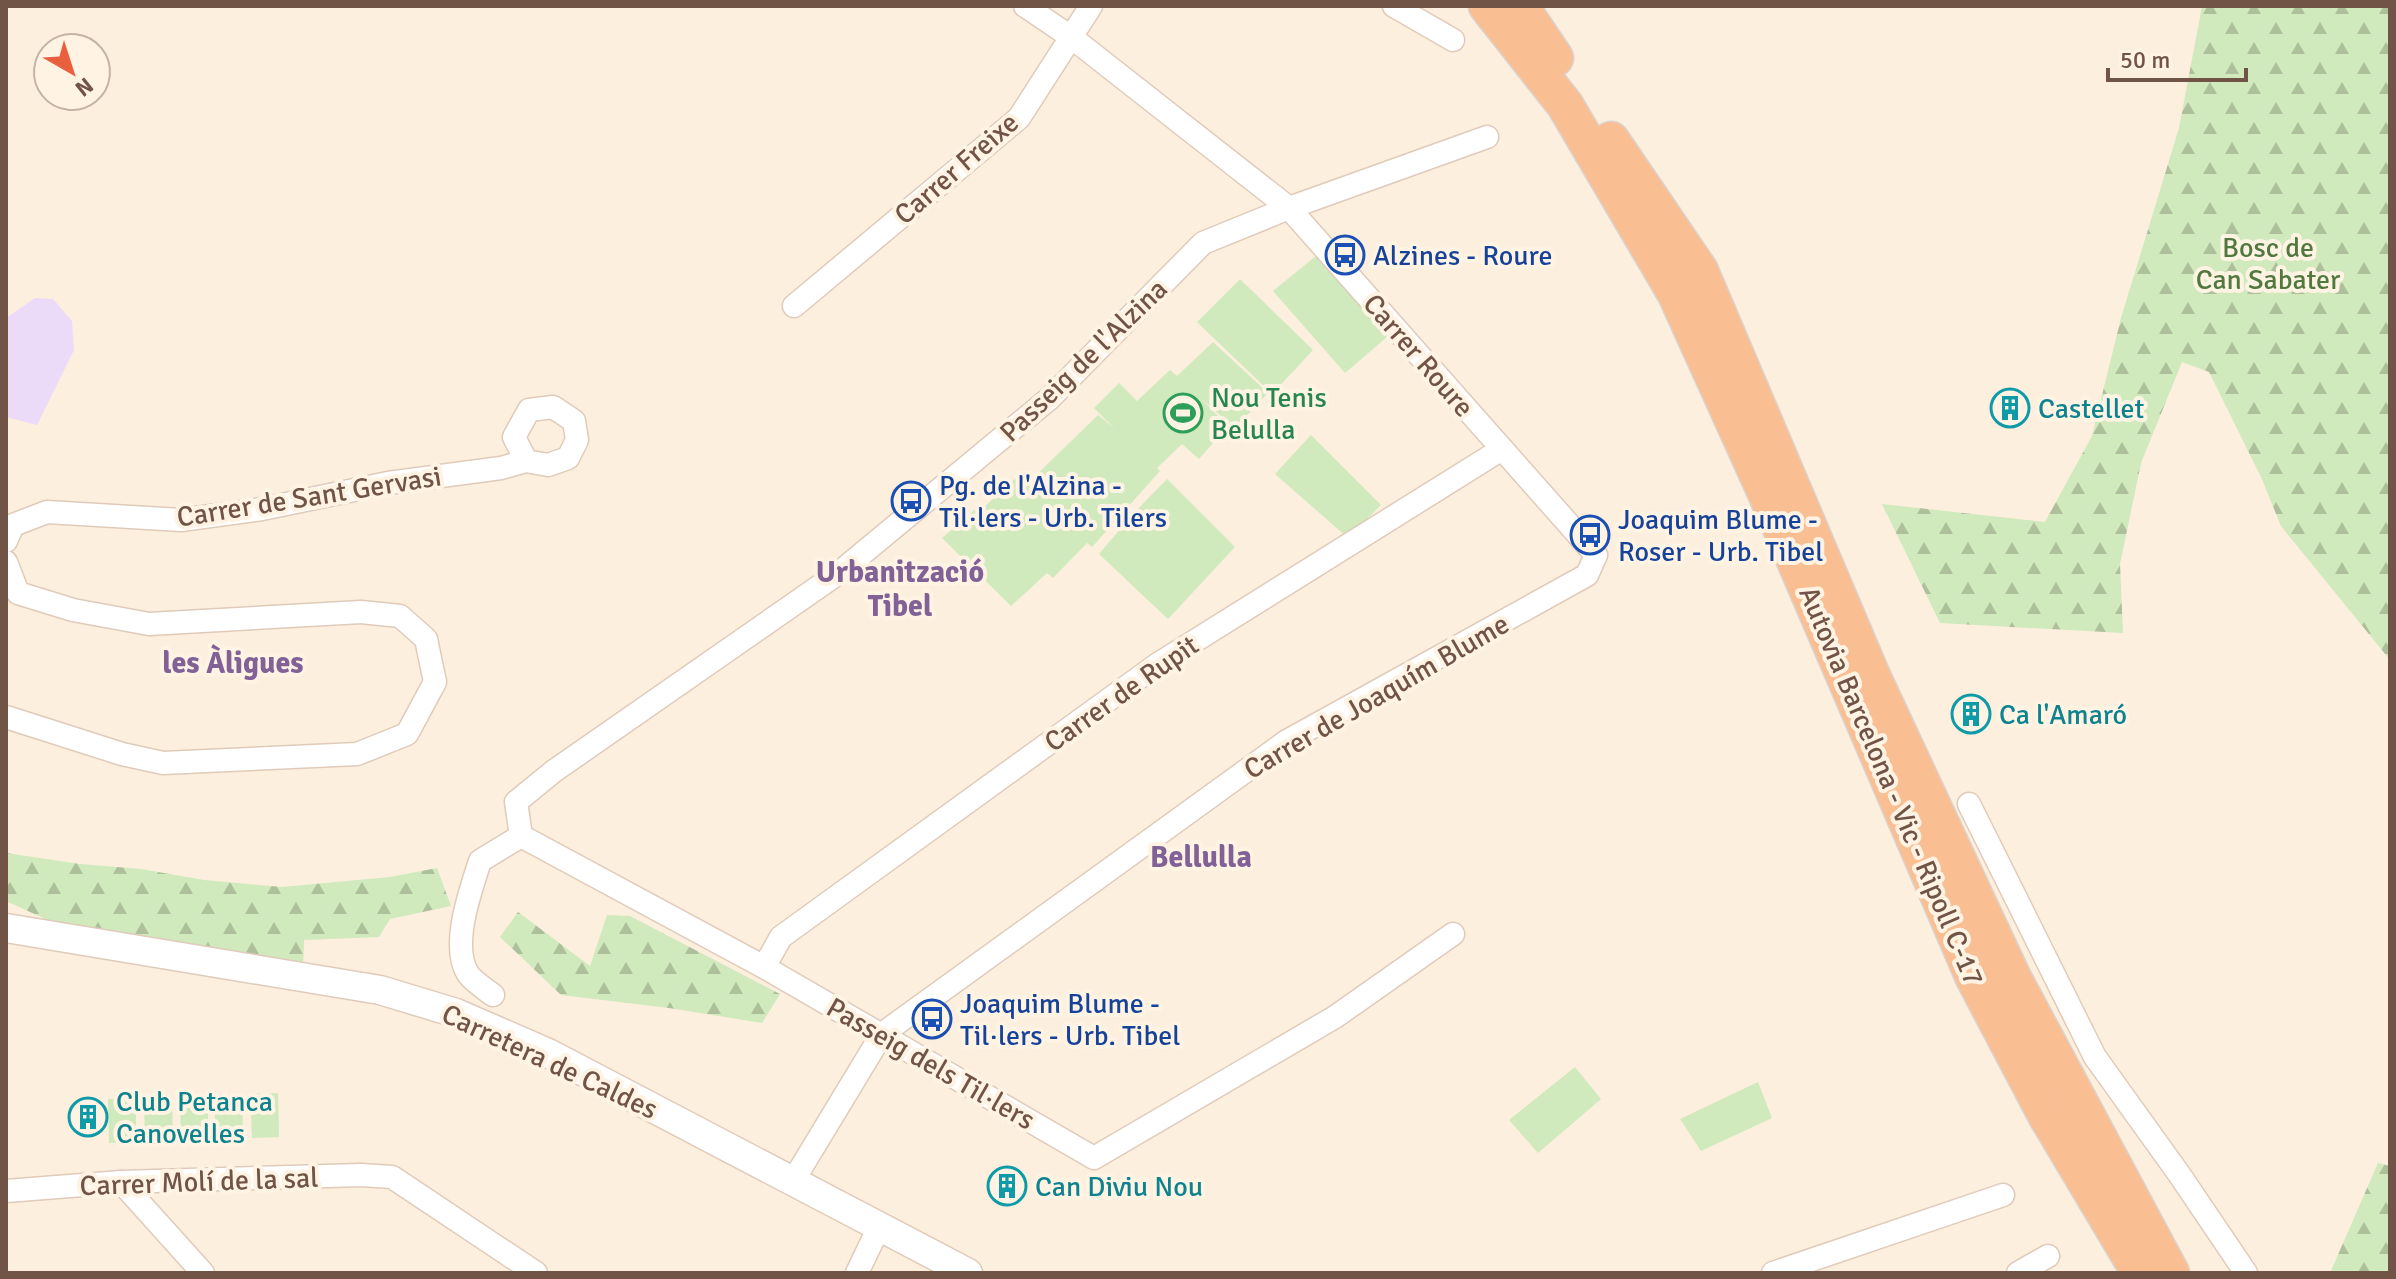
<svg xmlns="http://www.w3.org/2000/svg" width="2396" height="1279" font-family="Signika,sans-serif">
<defs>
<pattern id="forest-firs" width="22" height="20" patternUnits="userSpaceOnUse" patternTransform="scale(2)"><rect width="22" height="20" fill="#d0e9bd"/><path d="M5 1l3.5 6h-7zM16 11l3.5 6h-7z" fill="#adbf9b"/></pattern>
</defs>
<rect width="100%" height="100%" fill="#fcefdd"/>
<polygon fill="#ecdbf8" points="35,298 53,299 72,321 74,350 37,425 6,417 6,318"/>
<g fill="url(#forest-firs)">
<polygon points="2202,6 2390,6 2390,660 2281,526 2261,477 2209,372 2182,362 2141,463 2120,564 2123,633 1940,623 1882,504 2045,522 2092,436 2121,318 2179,128"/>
<polygon points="6,853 80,864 141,869 204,880 282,887 390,877 437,868 451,906 390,919 379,937 304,940 303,970 54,923 6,901"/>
<polygon points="518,912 590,966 607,915 630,916 780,994 762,1023 669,1008 561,995 500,937"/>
<polygon points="2378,1163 2390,1166 2390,1273 2330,1273"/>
</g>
<g fill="#d0e9bd">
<polygon points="1316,256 1387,337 1345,373 1273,291"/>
<polygon points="1240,279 1313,350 1272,394 1197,322"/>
<polygon points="1213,342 1268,393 1235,428 1199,397 1228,426 1199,459 1182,444 1157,468 1160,471 1092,547 1087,543 1053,578 1047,573 1011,606 942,538 978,507 981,510 1018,476 1027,484 1098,415 1115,429 1094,408 1119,383 1137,401 1170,370 1177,376"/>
<polygon points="1311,435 1381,505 1348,538 1275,474"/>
<polygon points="1167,479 1235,547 1168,619 1099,554 1133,514"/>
<polygon points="1575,1067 1601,1099 1538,1153 1509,1120"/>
<polygon points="1758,1082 1772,1118 1701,1151 1680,1119"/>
<polygon points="278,1093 279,1137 252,1138 250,1094"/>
<polygon points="214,1094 242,1094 243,1138 216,1138"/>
<polygon points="208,1095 208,1139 181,1140 180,1096"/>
<polygon points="172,1096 173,1141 145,1141 144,1097"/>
<polygon points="136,1098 136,1142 109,1143 108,1099"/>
</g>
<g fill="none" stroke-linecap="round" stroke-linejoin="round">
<defs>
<g id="minor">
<polyline points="1394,6 1453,40"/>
<polyline points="794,306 1019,118 1091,6"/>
<polyline points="6,541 13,525 47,512 181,520 262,509 388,483 501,468 526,461 548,465 568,458 577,440 574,421 553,407 529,410 514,437 526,461"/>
<polyline points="6,562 18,593 73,610 149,624 361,612 400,616 426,639 435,682 407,734 357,754 163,763 122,754 6,717"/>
<polyline points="1969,804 2095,1057 2179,1174 2246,1273"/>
<polyline points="521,836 516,802 554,771 840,572 1050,398 1203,243 1289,208 1487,137"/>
<polyline points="521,836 764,967 1094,1158 1335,1017 1453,934"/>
<polyline points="764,967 781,937 1158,664 1502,449"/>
<path d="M493 995C485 989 474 982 468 974 450 945 471 890 480 861L521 836"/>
<polyline points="793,1181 882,1034 1287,741 1587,575 1596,555 1289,208 1071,37 1025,6"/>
<polyline points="121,1182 203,1273"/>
<polyline points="6,1191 121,1182 361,1175 392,1177 536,1273"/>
<polyline points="857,1273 879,1227"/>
<polyline points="1773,1273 2003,1195"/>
<polyline points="2018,1273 2048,1256"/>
</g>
<polyline id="tertiary" points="6,928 380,990 456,1013 548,1053 968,1273"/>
<g id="trunk">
<polyline points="1487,6 1565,105 1676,294 1766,493 1974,978 2046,1115 2140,1273"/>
<polyline points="1520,6 1555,58"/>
<polyline points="1611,140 1700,271 1872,676 2013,978 2171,1273"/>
</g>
</defs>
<use href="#minor" stroke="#e0cbba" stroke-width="25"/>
<use href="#tertiary" stroke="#e0cbba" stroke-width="31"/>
<use href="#trunk" stroke="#dad3cf" stroke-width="39"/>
<use href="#minor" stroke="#fff" stroke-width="22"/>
<use href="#tertiary" stroke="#fff" stroke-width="28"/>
<use href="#trunk" stroke="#fabe93" stroke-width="36"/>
</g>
<defs>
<symbol id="bus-ring" viewBox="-11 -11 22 22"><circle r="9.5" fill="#fff3e4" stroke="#1a4fb4" stroke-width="1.5"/><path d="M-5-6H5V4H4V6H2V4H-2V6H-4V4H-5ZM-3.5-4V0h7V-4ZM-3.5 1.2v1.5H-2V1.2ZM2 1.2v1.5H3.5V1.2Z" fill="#1a4fb4"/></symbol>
<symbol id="building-ring" viewBox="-11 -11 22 22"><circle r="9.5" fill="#fff3e4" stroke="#0f9aa8" stroke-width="1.5"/><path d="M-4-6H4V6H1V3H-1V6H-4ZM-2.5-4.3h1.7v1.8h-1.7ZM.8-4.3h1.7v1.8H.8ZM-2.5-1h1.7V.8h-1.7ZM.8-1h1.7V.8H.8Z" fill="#0f9aa8"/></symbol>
<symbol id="stadium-ring" viewBox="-11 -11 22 22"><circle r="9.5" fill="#fff3e4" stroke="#2e9e5b" stroke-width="1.5"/><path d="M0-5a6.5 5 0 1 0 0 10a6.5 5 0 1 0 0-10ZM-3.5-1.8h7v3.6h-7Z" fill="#2e9e5b"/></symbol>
</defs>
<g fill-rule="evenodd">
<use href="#bus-ring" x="1323" y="233" width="44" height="44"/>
<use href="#building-ring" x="1988" y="386" width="44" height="44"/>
<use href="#stadium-ring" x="1161" y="391" width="44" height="44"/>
<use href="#bus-ring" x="889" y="479" width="44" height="44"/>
<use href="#bus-ring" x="1568" y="513" width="44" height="44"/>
<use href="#building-ring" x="1949" y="692" width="44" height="44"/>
<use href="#bus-ring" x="910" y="997" width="44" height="44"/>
<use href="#building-ring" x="66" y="1095" width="44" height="44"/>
<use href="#building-ring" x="985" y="1164" width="44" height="44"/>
</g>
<g text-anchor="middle" stroke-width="8" stroke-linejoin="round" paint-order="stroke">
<g font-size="28" fill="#725446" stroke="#fff3e4">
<text transform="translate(956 168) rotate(-41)" y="10">Carrer Freixe</text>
<text transform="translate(1419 355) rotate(49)" y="10">Carrer Roure</text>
<text transform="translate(1083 360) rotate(-44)" y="10">Passeig de l'Alzina</text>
<text transform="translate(309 496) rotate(-9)" y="10">Carrer de Sant Gervasi</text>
<text transform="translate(1121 693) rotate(-35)" y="10">Carrer de Rupit</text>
<text transform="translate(1376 696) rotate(-30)" y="10">Carrer de Joaquím Blume</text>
<text transform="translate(1892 786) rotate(67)" y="10">Autovia Barcelona - Vic - Ripoll C-17</text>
<text transform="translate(550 1061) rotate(25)" y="10">Carretera de Caldes</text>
<text transform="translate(931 1063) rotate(30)" y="10">Passeig dels Til·lers</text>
<text transform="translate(199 1181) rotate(-2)" y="10">Carrer Molí de la sal</text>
</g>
<g font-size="28" fill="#51783e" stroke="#fff3e4">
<text x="2268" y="257">Bosc de<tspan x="2268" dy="32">Can Sabater</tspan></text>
</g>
<g font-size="28" fill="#164399" stroke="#fff3e4" text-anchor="start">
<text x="1373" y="265">Alzines - Roure</text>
<text x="939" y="495">Pg. de l'Alzina -<tspan x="939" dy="32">Til·lers - Urb. Tilers</tspan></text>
<text x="1618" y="529">Joaquim Blume -<tspan x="1618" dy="32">Roser - Urb. Tibel</tspan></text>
<text x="960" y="1013">Joaquim Blume -<tspan x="960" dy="32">Til·lers - Urb. Tibel</tspan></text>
</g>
<g font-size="28" fill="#27864d" stroke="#fff3e4" text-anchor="start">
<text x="1211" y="407">Nou Tenis<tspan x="1211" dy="32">Belulla</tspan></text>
</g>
<g font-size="28" fill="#0d838f" stroke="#fff3e4" text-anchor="start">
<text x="2038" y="418">Castellet</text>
<text x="1999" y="724">Ca l'Amaró</text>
<text x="116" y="1111">Club Petanca<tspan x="116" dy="32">Canovelles</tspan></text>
<text x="1035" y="1196">Can Diviu Nou</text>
</g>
<g font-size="30" font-weight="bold" fill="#826196" stroke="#fff3e4">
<text x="900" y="582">Urbanització<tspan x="900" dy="34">Tibel</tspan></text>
<text x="233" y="673">les Àligues</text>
<text x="1201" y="867">Bellulla</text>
</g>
</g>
<rect width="2396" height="1279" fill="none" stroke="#725446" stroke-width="16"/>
<g transform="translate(72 72) rotate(141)"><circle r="38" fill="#fff3e4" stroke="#c7b3a5" stroke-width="2"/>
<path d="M0-6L14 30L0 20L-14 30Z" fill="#e9603f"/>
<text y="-12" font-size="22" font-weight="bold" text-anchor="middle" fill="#725446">N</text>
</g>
<path d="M2108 68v12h138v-12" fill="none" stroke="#725446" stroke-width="4"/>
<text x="2120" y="68" font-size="24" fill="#725446" stroke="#fff3e4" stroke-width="6" paint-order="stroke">50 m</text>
</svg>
